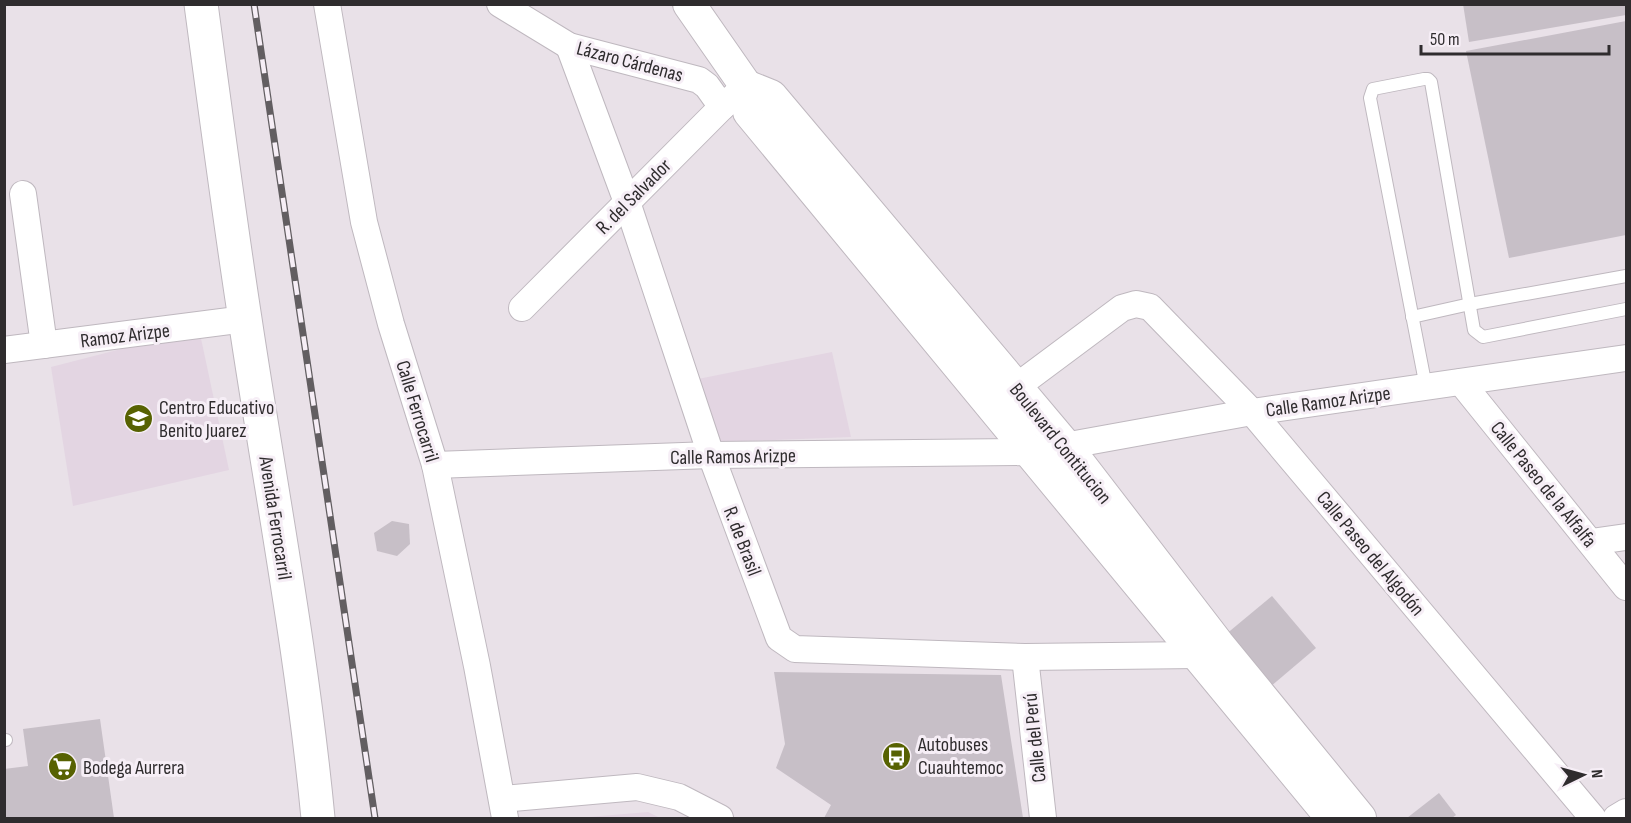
<svg xmlns="http://www.w3.org/2000/svg" width="1631" height="823" font-family="'Sofia Sans Condensed',sans-serif">
<rect width="100%" height="100%" fill="#e9e1e8"/>
<g fill="#e3d5e2">
<polygon points="199,329 229,470 73,506 51,367"/>
<polygon points="832,352 851,437 721,442 698,379"/>
<polygon points="648,812 660,818 577,818"/>
</g>
<g fill="#c7bfc7">
<polygon points="1463,4 1626,4 1626,15 1469,42"/>
<polygon points="1626,21 1626,235 1509,258 1466,51"/>
<polygon points="392,521 409,524 410,544 397,556 377,551 374,533"/>
<polygon points="1272,596 1316,648 1263,693 1219,640"/>
<polygon points="774,672 1001,675 1023,818 824,818 831,805 776,768 785,744"/>
<polygon points="100,719 114,818 4,818 4,769 28,766 23,729"/>
<polygon points="1439,793 1456,815 1452,818 1407,818"/>
</g>
<g fill="none" stroke-linecap="round" stroke-linejoin="round">
<defs>
<g id="service">
<polyline points="1412,317 1470,304 1626,276"/>
<polyline points="1426,387 1370,98 1373,89 1424,79 1428,79 1431,82 1474,330 1483,337 1626,309"/>
<polyline points="4,740 6,740"/>
</g>
<g id="minor">
<polyline points="327,4 364,222 391,324 435,465 477,666 505,818"/>
<polyline points="500,4 569,46 699,80 707,86 722,107"/>
<polyline points="569,46 627,202 711,455 779,638 795,649 1025,657 1197,655"/>
<polyline points="23,194 44,345"/>
<polyline points="522,308 722,107 746,86"/>
<polyline points="4,350 245,319"/>
<polyline points="1461,382 1626,587"/>
<polyline points="1016,387 1122,308 1136,304 1150,307 1252,412 1593,818"/>
<polyline points="435,465 711,455 1031,452 1252,412 1626,358"/>
<polyline points="1591,542 1626,537"/>
<polyline points="1025,657 1043,818"/>
<polyline points="502,799 637,787 679,797 720,818"/>
<polyline points="1616,818 1626,812"/>
</g>
<g id="tertiary">
<polyline points="689,4 746,86 749,112 1332,818"/>
<polyline points="746,86 771,96 1065,445 1218,644 1360,818"/>
</g>
<path id="primary" d="M201 4C215 109 229 215 245 319 270 486 302 651 318 818"/>
</defs>
<use href="#service" stroke="#bfb8bf" stroke-width="14"/>
<use href="#minor" stroke="#bfb8bf" stroke-width="28"/>
<use href="#tertiary" stroke="#bfb8bf" stroke-width="34"/>
<use href="#primary" stroke="#bfb8bf" stroke-width="35"/>
<use href="#service" stroke="#fff" stroke-width="12"/>
<use href="#minor" stroke="#fff" stroke-width="26"/>
<use href="#tertiary" stroke="#fff" stroke-width="32"/>
<use href="#primary" stroke="#fff" stroke-width="33"/>
<defs>
<polyline id="rail" points="254,4 375,818"/>
</defs>
<use href="#rail" stroke="#625e61" stroke-width="7"/>
<use href="#rail" stroke="#f6eef6" stroke-width="4.5" stroke-dasharray="14" stroke-linecap="butt"/>
</g>
<defs>
<symbol id="school-disc" viewBox="-11 -11 22 22"><circle r="9.5" fill="#576202" stroke="#f6eef6"/><path d="M0-5L7-2L0 1L-7-2ZM-4 1L0 2.5L4 1V4Q0 6-4 4Z" fill="#fff"/></symbol>
<symbol id="bus-disc" viewBox="-11 -11 22 22"><circle r="9.5" fill="#576202" stroke="#f6eef6"/><path d="M-5-6H5V4H4V6H2V4H-2V6H-4V4H-5ZM-3.5-4V0h7V-4ZM-3.5 1.2v1.5H-2V1.2ZM2 1.2v1.5H3.5V1.2Z" fill="#fff"/></symbol>
<symbol id="supermarket-disc" viewBox="-11 -11 22 22"><circle r="9.5" fill="#576202" stroke="#f6eef6"/><path d="M-6-5.5h2.5l.6 2H6L4.5 2H-2.5L-4.4-4H-6ZM-1.5 3.2a1.3 1.3 0 1 0 .1 0ZM3 3.2a1.3 1.3 0 1 0 .1 0Z" fill="#fff"/></symbol>
</defs>
<g fill-rule="evenodd">
<use href="#school-disc" x="122" y="402" width="33" height="33"/>
<use href="#bus-disc" x="880" y="740" width="33" height="33"/>
<use href="#supermarket-disc" x="46" y="750" width="33" height="33"/>
</g>
<g text-anchor="middle" stroke-width="6" stroke-linejoin="round" paint-order="stroke">
<g font-size="20" fill="#2f2c2e" stroke="#f6eef6">
<text transform="translate(630 61) rotate(15)" y="7">Lázaro Cárdenas</text>
<text transform="translate(633 196) rotate(-45)" y="7">R. del Salvador</text>
<text transform="translate(125 335) rotate(-7)" y="7">Ramoz Arizpe</text>
<text transform="translate(1328 401) rotate(-8)" y="7">Calle Ramoz Arizpe</text>
<text transform="translate(418 411) rotate(73)" y="7">Calle Ferrocarril</text>
<text transform="translate(1061 443) rotate(51)" y="7">Boulevard Contitucion</text>
<text transform="translate(733 456) rotate(-1)" y="7">Calle Ramos Arizpe</text>
<text transform="translate(1544 484) rotate(51)" y="7">Calle Paseo de la Alfalfa</text>
<text transform="translate(276 518) rotate(81)" y="7">Avenida Ferrocarril</text>
<text transform="translate(743 541) rotate(69)" y="7">R. de Brasil</text>
<text transform="translate(1371 553) rotate(50)" y="7">Calle Paseo del Algodón</text>
<text transform="translate(1034 738) rotate(-96)" y="7">Calle del Perú</text>
</g>
<g font-size="20" fill="#2f2c2e" stroke="#f6eef6" text-anchor="start">
<text x="159" y="414">Centro Educativo<tspan x="159" dy="23">Benito Juarez</tspan></text>
<text x="918" y="751">Autobuses<tspan x="918" dy="23">Cuauhtemoc</tspan></text>
<text x="83" y="774">Bodega Aurrera</text>
</g>
</g>
<rect width="1631" height="823" fill="none" stroke="#2f2c2e" stroke-width="12"/>
<g transform="translate(1583 775) rotate(85)" stroke="#f6eef6" stroke-width="4.5" paint-order="stroke">
<path d="M0-4.5L10 22L0 15L-10 22Z" fill="#2f2c2e"/>
<text y="-9" font-size="16" font-weight="bold" text-anchor="middle" fill="#2f2c2e">N</text>
</g>
<path d="M1421 45v9h188v-9" fill="none" stroke="#2f2c2e" stroke-width="3"/>
<text x="1430" y="45" font-size="18" fill="#2f2c2e" stroke="#f6eef6" stroke-width="4.5" paint-order="stroke">50 m</text>
</svg>
